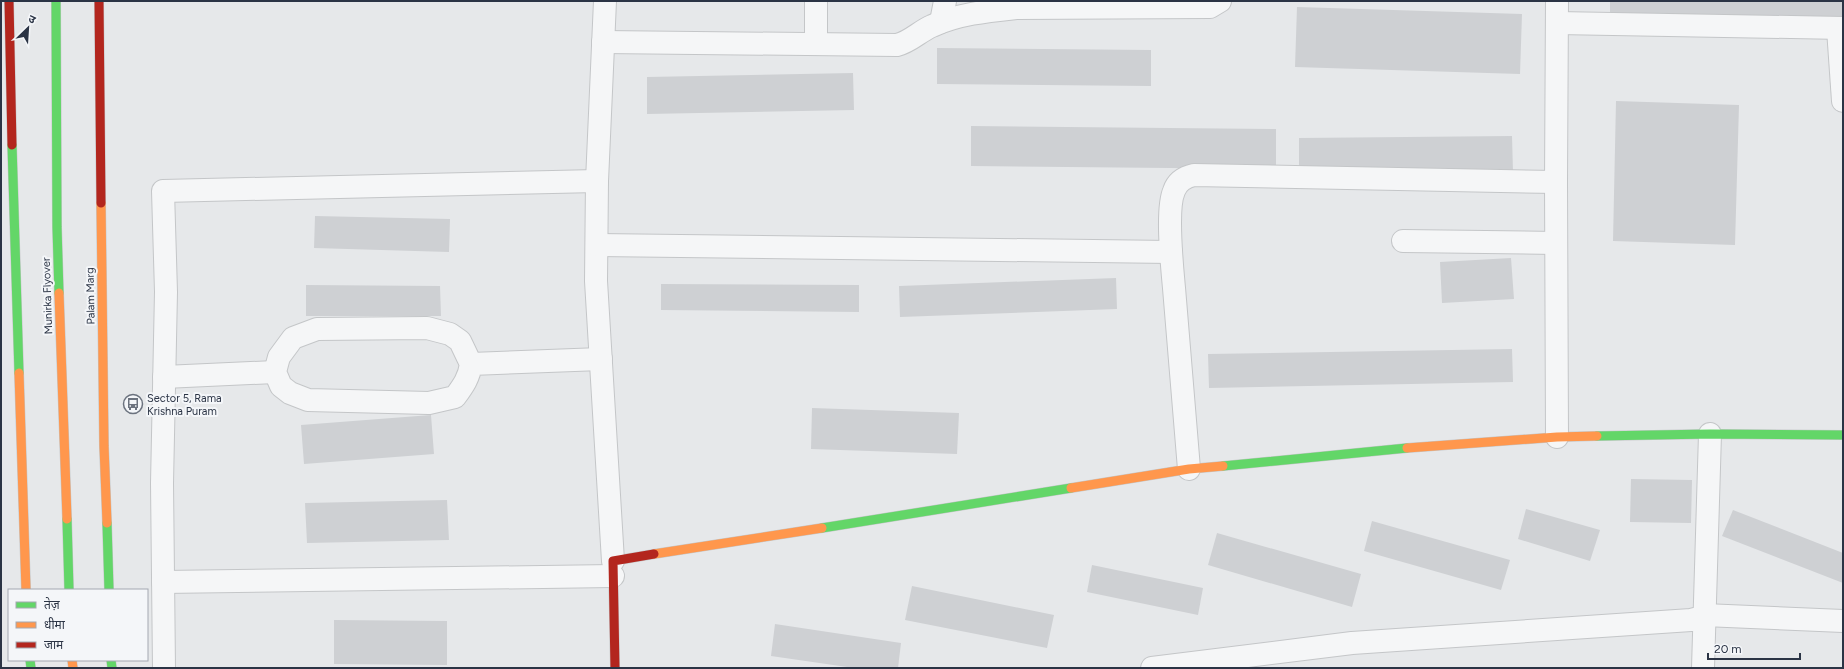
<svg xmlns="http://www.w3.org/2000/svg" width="1844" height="669" font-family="Figtree,'Noto Sans Devanagari',sans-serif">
<rect width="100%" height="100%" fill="#e6e8ea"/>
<g fill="#ced0d3">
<polygon points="1610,1 1843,1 1843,24 1610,15"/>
<polygon points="1297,7 1522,14 1520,74 1295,67"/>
<polygon points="937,48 1151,50 1151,86 937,84"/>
<polygon points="853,73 854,110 647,114 647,77"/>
<polygon points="1616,101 1739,105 1735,245 1613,241"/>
<polygon points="971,126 1276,129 1276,169 971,166"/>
<polygon points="1512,136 1513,172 1299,175 1299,138"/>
<polygon points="315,216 450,219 449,252 314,248"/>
<polygon points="1511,258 1514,299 1442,303 1440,262"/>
<polygon points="1116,278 1117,309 900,317 899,286"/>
<polygon points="661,284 859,285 859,312 661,310"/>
<polygon points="306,285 440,286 441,316 306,316"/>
<polygon points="1512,349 1513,382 1209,388 1208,354"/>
<polygon points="812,408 959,413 957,454 811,449"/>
<polygon points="431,415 434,454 304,464 301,425"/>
<polygon points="1631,479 1692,480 1691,523 1630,522"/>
<polygon points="447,500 449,540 307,543 305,503"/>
<polygon points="1526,509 1600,530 1590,561 1518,539"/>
<polygon points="1733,510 1843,553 1843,583 1722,536"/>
<polygon points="1372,521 1510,560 1501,590 1364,551"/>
<polygon points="1217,533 1361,574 1352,607 1208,565"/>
<polygon points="1092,565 1203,588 1198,615 1087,592"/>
<polygon points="912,586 1054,615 1047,648 905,620"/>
<polygon points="334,620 447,621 447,665 334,664"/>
<polygon points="775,624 901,643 898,668 854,668 771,656"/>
</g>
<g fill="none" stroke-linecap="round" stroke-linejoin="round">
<defs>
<g id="street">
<polyline points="605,1 597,181 596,281 613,561"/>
<polyline points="1557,1 1556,182 1557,437"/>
<polyline points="941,22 945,1"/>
<polyline points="1557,23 1843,28"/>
<polyline points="1838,29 1843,101"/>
<path d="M603 42 897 45C910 42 920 31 932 26 958 14 988 11 1016 8L1210 7 1220 1"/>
<polyline points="816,44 816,1"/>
<polyline points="1403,241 1556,243"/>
<polyline points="597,245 1171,252"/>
<path d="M471 364 460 341 450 334 427 328 317 329 293 338 279 357 275 372 281 386 290 393 308 400 429 403 455 397C463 386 469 378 471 364L601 359"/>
<polyline points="164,377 275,372"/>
<path d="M1189 469C1184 409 1179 348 1174 288 1172 266 1166 209 1174 191 1177 182 1185 177 1194 175L1556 182"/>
<polyline points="163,582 613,576"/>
<polyline points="164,668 162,483 166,292 163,191 597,181"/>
<polyline points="1152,668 1352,643 1691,620 1703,617 1704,615 1843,621"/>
<polyline points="1703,668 1710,434"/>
</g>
<g id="fast">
<polyline points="56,1 57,227 59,293"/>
<polyline points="12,145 19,373"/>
<polyline points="1597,436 1710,434 1843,435"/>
<polyline points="1223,466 1407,448"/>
<polyline points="67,519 69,590"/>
<polyline points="107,523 109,590"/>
<polyline points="822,528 1071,488"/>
<polyline points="30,660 31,668"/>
<polyline points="111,660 112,668"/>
</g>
<g id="slow">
<polyline points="101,203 104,446 107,523"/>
<polyline points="59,293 67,519"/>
<polyline points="19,373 26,590"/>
<polyline points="1407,448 1557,437 1597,436"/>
<polyline points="1071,488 1189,469 1223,466"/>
<polyline points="654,554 822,528"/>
<polyline points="72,660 73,668"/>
</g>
<g id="jam">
<polyline points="9,1 12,145"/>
<polyline points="99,1 101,203"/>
<polyline points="615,668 613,561 654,554"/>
</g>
</defs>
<use href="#street" stroke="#c4c6c8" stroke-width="24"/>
<use href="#fast" stroke="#c4c6c8" stroke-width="10"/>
<use href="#slow" stroke="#c4c6c8" stroke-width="10"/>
<use href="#jam" stroke="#c4c6c8" stroke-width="10"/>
<use href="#street" stroke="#f5f6f7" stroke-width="22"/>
<use href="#fast" stroke="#63d668" stroke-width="9"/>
<use href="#slow" stroke="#ff974d" stroke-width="9"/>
<use href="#jam" stroke="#b3261e" stroke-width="9"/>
</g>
<defs>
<symbol id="bus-ring" viewBox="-11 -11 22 22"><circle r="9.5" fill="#f4f6f9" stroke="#6c737f" stroke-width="1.5"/><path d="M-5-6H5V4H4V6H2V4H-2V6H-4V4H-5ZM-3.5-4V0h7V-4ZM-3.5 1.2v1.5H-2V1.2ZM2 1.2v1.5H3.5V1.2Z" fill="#6c737f"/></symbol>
</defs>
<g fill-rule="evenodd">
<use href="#bus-ring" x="122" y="393" width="22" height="22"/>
</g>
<g text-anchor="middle" stroke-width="4" stroke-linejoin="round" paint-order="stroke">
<g font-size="11" fill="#2b3445" stroke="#f4f6f9">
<text transform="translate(47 296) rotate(-92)" y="4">Munirka Flyover</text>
<text transform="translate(90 296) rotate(-91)" y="4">Palam Marg</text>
</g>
<g font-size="11" fill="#2b3445" stroke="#f4f6f9" text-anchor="start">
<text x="147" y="402">Sector 5, Rama<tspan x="147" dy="13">Krishna Puram</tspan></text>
</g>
</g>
<rect width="1844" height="669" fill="none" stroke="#2b3445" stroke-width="4"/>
<rect x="8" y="589" width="140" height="72" fill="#f4f6f9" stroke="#a4a8b1"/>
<rect x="16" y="602" width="20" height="6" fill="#63d668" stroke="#a4a8b1"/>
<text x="44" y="609" font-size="12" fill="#2b3445">तेज़</text>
<rect x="16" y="622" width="20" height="6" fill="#ff974d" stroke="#a4a8b1"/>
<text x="44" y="629" font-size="12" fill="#2b3445">धीमा</text>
<rect x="16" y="642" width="20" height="6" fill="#b3261e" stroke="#a4a8b1"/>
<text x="44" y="649" font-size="12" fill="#2b3445">जाम</text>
<g transform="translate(28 28) rotate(25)" stroke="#f4f6f9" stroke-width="3" paint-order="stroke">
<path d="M0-3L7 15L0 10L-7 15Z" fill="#2b3445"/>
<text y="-6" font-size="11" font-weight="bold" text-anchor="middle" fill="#2b3445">उ</text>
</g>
<path d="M1708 653v6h92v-6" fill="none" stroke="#2b3445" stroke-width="2"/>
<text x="1714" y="653" font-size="12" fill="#2b3445" stroke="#f4f6f9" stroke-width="3" paint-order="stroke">20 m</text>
</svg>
